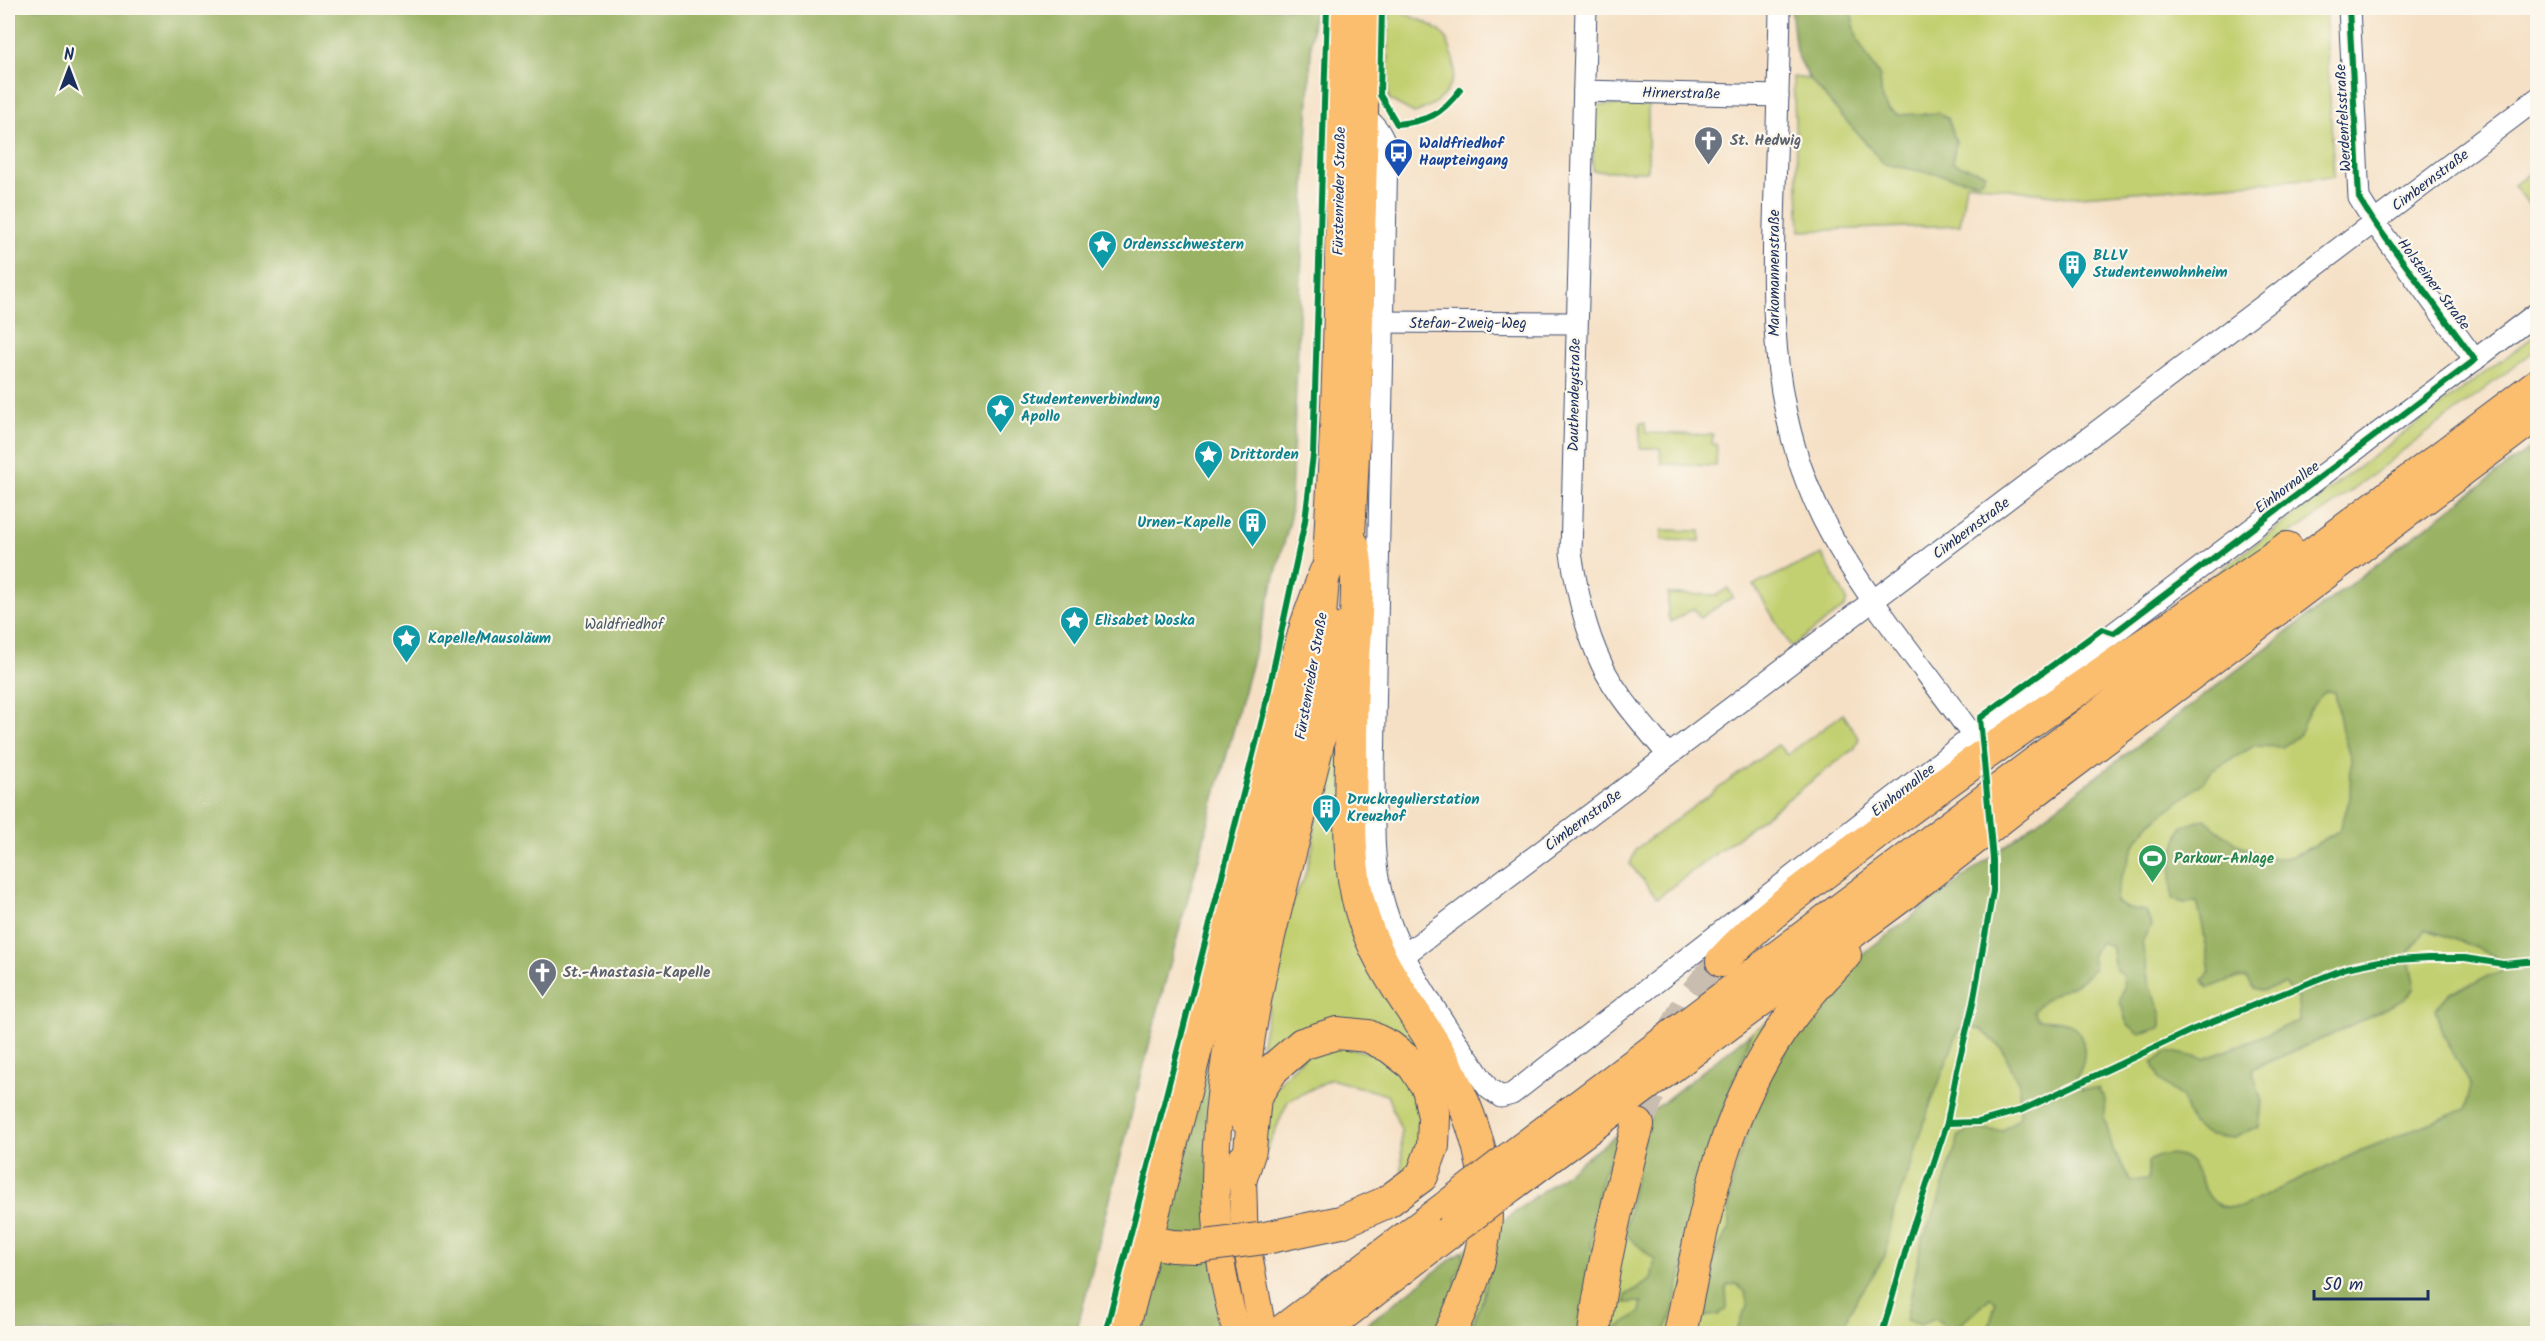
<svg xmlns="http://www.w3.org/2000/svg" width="2545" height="1341" font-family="Kalam,sans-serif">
<rect width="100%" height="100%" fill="#fbf7ec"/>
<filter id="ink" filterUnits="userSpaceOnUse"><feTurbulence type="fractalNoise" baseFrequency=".0167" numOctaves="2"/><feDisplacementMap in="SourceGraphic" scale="12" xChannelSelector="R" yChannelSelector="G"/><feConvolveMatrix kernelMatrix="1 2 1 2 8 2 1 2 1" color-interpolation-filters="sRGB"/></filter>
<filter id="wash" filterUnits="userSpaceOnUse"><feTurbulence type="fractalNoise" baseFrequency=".008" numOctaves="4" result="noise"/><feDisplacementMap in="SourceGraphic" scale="24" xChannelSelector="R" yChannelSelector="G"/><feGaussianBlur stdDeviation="1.35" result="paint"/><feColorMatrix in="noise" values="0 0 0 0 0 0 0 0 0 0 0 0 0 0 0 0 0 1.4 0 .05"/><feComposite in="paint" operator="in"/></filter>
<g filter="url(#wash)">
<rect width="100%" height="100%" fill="#f5e0c5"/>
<g fill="#c3d071" stroke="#6f8068" stroke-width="1.5">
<polygon points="1801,8 2325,8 2334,177 2067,197 1966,183 1960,225 1800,231 1793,77 1808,79 1801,49"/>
<path d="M1389 9C1407 15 1429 21 1443 34 1447 38 1449 46 1451 51 1462 82 1442 104 1414 113L1388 99Z"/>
<rect x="1593" y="105" width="55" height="66"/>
<polygon points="2537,168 2537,215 2514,185"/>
<polygon points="2537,334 2537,349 2331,506 2026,715"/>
<polygon points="1640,423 1645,423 1646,433 1713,435 1712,444 1717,444 1716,466 1662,464 1660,448 1640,448"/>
<polygon points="2537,443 2537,1333 1354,1334 1626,1128 1651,1112 1751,1033 1836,974"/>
<polygon points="1662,530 1700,531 1700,541 1662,540"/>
<polygon points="1822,554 1847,600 1845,607 1791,647 1754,585"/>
<polygon points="1728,588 1733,597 1700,618 1694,608 1671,622 1668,617 1668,594 1717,595"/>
<polygon points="1843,714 1859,738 1855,748 1657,898 1630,864 1636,849 1778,745 1787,755"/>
<polygon points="1337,716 1420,1044 1415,1049 1379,1030 1255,1075 1290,904 1304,879 1313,845 1317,802"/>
<polygon points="1339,1046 1381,1055 1402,1071 1418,1094 1423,1129 1408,1174 1402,1172 1401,1130 1387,1095 1331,1079 1288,1101 1266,1152 1257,1151 1268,1102 1281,1080 1306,1056"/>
</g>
<g fill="#9ab263" stroke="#5a7060" stroke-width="1.5" fill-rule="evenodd">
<polygon points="8,8 1313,8 1290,521 1163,990 1076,1333 8,1333"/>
<polygon points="1791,8 1850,8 1858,41 1880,77 1882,100 1889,110 1898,115 1938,113 1948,118 1956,142 1952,163 1985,173 1982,180 1977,182 1884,164 1809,78 1796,52"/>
<path d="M2537 443V1333H1987L1996 1301 1990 1298 1962 1323 1951 1329 1935 1319 1920 1325 1906 1320 1922 1240 1936 1208 1959 1136 1971 1129 2002 1131 2020 1117 2019 1084 2003 1050 1981 1029H1959L1928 1111 1911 1166 1894 1210 1885 1256 1849 1312 1843 1333H1736L1742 1316 1748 1305 1745 1293 1737 1284 1729 1285 1726 1289 1727 1308 1718 1315 1702 1317 1694 1310 1706 1267 1729 1230V1195L1740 1153 1752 1118 1776 1065 1836 974ZM2326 691 2335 692 2342 731 2351 759 2350 798 2340 830C2326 838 2304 853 2289 857 2262 864 2224 836 2205 819L2183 826C2171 851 2170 871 2172 899L2184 903 2197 902 2203 927 2210 972 2203 980 2208 988 2236 978H2247L2254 988 2263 991 2285 984 2298 999 2299 1021 2205 1059 2168 1051 2153 1063 2159 1079 2182 1098 2192 1124 2210 1136 2234 1138 2259 1127 2262 1102 2252 1069 2331 1035 2405 999 2415 987 2408 955 2425 929 2465 943 2503 960 2501 972 2451 992 2435 1009 2442 1032 2471 1086 2465 1109 2360 1151 2241 1207C2235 1207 2226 1208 2221 1206 2203 1198 2203 1176 2191 1163 2180 1150 2159 1153 2148 1162V1180L2131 1181 2113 1150 2104 1116 2105 1099 2098 1088 2082 1089 2077 1077C2086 1061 2089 1038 2071 1025 2062 1019 2048 1020 2038 1019L2034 1011C2044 996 2065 990 2080 981 2086 978 2090 973 2095 968L2092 957 2100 942 2111 946 2115 968 2122 975 2124 986 2120 1001 2127 1024 2140 1034 2161 1028V1012L2149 985 2142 942 2151 925 2146 911 2126 908 2116 902 2117 889 2136 841 2150 824 2201 784 2213 770 2254 746 2282 747 2300 735C2304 718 2313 702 2326 691Z"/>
<polygon points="1239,928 1223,1016 1225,1321 1208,1333 1135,1334"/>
<polygon points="1751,1033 1710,1148 1672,1315 1664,1333 1617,1333 1616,1329 1640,1312 1642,1302 1625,1303 1626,1295 1651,1280 1655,1260 1625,1234 1640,1150 1651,1112"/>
<polygon points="1615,1136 1619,1145 1603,1173 1598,1194 1598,1214 1592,1225 1591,1247 1596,1257 1581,1333 1469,1334 1484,1295 1499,1224"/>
<polygon points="1462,1251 1465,1260 1455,1278 1460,1296 1444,1333 1354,1334"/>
</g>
</g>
<g filter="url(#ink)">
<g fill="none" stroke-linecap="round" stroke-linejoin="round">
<polyline stroke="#c9bdb0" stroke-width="32" stroke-dasharray="32 16" stroke-linecap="butt" points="1638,1125 1662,1056 1689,1002 1722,961"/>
<defs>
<g id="minor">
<path d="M1586 8 1571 553C1577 591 1585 630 1602 665 1616 695 1647 729 1668 755"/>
<path d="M1780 8C1779 68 1777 128 1775 189 1771 315 1769 426 1834 540 1874 609 1927 672 1973 736"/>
<polyline points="2349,8 2359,198 2374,222 2475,360"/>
<polyline points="1584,91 1778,96"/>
<path d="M1365 117C1377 126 1382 135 1387 149L1374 769C1375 808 1371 850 1380 888 1396 962 1447 1026 1488 1088L1501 1097 1512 1094 1973 736 2114 633 2538 312"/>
<polyline points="1369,322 1576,323"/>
<polyline points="1403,956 2538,98"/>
</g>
<g id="major">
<polyline points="1350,567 1357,425 1367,8"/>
<path d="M1243 1120C1250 954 1321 791 1343 626"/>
<polyline points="1242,1158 1244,1230 1263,1334"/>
<path d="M1237 1334C1230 1308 1223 1281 1220 1255 1200 1095 1250 938 1288 785 1302 730 1316 676 1322 620 1326 584 1327 548 1329 512 1340 344 1339 176 1342 8"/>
</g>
<g id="highway">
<path d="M1353 545C1361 582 1355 620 1353 658 1351 693 1351 728 1351 762 1350 812 1347 863 1361 911 1375 959 1404 997 1430 1038 1465 1095 1495 1167 1484 1236 1479 1270 1465 1303 1449 1334"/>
<path d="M1722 961C1767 912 1824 874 1876 834 2009 733 2149 642 2287 548"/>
<polyline points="1510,1158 2538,384"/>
<polyline points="1241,1178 1250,1150 1255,1097 1273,1069 1302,1044 1337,1033 1368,1036 1390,1047 1413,1065 1428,1088 1434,1117 1433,1146 1422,1176 1387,1202 1341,1222 1265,1238"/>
<polyline points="1513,1184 1896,900 2042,786 2538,413"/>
<polyline points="1146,1241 1172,1246 1197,1247"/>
<polyline points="1122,1334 1306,626 1325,573"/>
<polyline points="1278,1334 1449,1205"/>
<polyline points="1318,1334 1448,1233"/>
<path d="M1594 1334C1603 1262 1619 1194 1638 1125"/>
<path d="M1680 1334C1701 1233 1718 1127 1775 1040 1795 1008 1819 982 1845 955"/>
</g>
</defs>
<use href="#minor" stroke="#3c4a6d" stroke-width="23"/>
<use href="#major" stroke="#3c4a6d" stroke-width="29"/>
<use href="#highway" stroke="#3c4a6d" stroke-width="34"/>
<use href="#minor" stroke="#fff" stroke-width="21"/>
<use href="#major" stroke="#fbbd6e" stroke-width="27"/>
<use href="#highway" stroke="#fbbd6e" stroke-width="32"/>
<defs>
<g id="highway-bridge">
<polyline points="1449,1205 1510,1158"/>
<polyline points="1448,1233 1513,1184"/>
<polyline points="1197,1247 1265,1238"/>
</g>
</defs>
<use href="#highway-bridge" stroke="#3c4a6d" stroke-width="34" stroke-linecap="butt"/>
<use href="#highway-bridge" stroke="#fbbd6e" stroke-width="32"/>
<defs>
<g id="cycleway">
<path d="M1382 8 1380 95 1397 124C1428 121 1441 115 1460 90"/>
<polyline points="1947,1123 1979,1122 2022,1110 2194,1029 2346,968 2380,961 2428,958 2465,958 2503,964 2538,961"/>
<polyline points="1105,1334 1265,708 1305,521 1313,455 1327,8"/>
<polyline points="1882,1334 1910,1235 1947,1123 1957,1070 1973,1003 1993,891 1993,860 1980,718 2102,629 2114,633 2475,360 2374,222 2359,198 2349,8"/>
</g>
</defs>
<use href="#cycleway" stroke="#fbf7ec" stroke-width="10"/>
<use href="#cycleway" stroke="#00873e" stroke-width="6"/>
</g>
</g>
<defs>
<symbol id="church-pin" viewBox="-11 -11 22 30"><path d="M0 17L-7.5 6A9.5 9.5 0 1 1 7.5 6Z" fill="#6b7280" stroke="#fbf7ec"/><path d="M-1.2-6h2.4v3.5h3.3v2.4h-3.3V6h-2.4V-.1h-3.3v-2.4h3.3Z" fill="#fff"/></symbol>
<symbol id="bus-pin" viewBox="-11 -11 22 30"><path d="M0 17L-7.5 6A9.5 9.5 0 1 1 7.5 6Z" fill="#1a4fb4" stroke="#fbf7ec"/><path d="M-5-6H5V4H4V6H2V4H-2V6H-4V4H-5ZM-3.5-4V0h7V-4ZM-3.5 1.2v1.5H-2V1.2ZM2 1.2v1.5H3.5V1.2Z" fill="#fff"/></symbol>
<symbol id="sight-pin" viewBox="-11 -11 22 30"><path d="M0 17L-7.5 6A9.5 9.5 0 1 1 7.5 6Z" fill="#0f9aa8" stroke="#fbf7ec"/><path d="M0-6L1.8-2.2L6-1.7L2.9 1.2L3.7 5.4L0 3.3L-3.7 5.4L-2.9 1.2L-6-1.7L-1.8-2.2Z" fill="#fff"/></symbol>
<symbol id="building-pin" viewBox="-11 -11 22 30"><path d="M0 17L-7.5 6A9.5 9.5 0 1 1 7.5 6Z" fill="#0f9aa8" stroke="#fbf7ec"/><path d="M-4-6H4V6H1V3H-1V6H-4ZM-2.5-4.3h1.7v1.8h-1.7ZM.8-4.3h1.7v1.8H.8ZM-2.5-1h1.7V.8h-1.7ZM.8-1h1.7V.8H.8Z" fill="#fff"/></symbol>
<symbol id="stadium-pin" viewBox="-11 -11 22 30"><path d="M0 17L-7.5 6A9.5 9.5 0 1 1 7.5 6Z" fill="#2e9e5b" stroke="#fbf7ec"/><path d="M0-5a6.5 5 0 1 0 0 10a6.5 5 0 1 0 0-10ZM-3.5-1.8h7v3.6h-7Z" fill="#fff"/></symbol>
</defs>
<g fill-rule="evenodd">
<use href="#church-pin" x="1692" y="124" width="33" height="45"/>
<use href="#bus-pin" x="1382" y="136" width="33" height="45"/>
<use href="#sight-pin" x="1086" y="228" width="33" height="45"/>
<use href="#building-pin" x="2056" y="248" width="33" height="45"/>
<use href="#sight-pin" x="984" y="392" width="33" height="45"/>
<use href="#sight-pin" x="1192" y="438" width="33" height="45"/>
<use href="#building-pin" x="1236" y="506" width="33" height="45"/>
<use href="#sight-pin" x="1058" y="604" width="33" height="45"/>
<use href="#sight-pin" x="390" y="622" width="33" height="45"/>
<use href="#building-pin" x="1310" y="792" width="33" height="45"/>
<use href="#stadium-pin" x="2136" y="842" width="33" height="45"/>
<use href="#church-pin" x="526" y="956" width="33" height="45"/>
</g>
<g text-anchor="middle" stroke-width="4.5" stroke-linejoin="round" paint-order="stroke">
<g font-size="15" fill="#1b2f5e" stroke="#fbf7ec">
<text transform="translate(1681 93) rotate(1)" y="5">Hirnerstraße</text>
<text transform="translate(2343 118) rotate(-93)" y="5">Werdenfelsstraße</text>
<text transform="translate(2430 180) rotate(-37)" y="5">Cimbernstraße</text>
<text transform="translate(1339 191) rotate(-89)" y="5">Fürstenrieder Straße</text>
<text transform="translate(1774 273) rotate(-90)" y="5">Markomannenstraße</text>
<text transform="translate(2434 284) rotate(53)" y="5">Holsteiner Straße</text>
<text x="1468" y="328">Stefan-Zweig-Weg</text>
<text transform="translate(1574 395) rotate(-89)" y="5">Dauthendeystraße</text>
<text transform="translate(2287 487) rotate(-37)" y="5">Einhornallee</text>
<text transform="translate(1971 528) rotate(-37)" y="5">Cimbernstraße</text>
<text transform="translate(1311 676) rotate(-80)" y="5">Fürstenrieder Straße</text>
<text transform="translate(1903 790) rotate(-38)" y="5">Einhornallee</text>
<text transform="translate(1583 820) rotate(-37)" y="5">Cimbernstraße</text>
</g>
<g font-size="15" font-weight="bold" fill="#5b616d" stroke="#fbf7ec" text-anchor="start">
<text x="1730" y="145">St. Hedwig</text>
<text x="563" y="977">St.-Anastasia-Kapelle</text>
</g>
<g font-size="15" font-weight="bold" fill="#164399" stroke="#fbf7ec" text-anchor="start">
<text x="1419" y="148">Waldfriedhof<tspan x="1419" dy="17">Haupteingang</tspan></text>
</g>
<g font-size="15" font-weight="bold" fill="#0d838f" stroke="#fbf7ec" text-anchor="start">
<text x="1123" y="249">Ordensschwestern</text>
<text x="2093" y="260">BLLV<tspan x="2093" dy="17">Studentenwohnheim</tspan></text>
<text x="1021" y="404">Studentenverbindung<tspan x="1021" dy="17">Apollo</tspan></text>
<text x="1230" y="459">Drittorden</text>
<text x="1231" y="527" text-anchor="end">Urnen-Kapelle</text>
<text x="1095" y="625">Elisabet Woska</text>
<text x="428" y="643">Kapelle/Mausoläum</text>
<text x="1347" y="804">Druckregulierstation<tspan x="1347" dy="17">Kreuzhof</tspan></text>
</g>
<g font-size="15" fill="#455763" stroke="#fbf7ec">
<text x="624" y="629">Waldfriedhof</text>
</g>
<g font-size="15" font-weight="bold" fill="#27864d" stroke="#fbf7ec" text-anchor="start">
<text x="2174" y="863">Parkour-Anlage</text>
</g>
</g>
<rect width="2545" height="1341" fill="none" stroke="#fbf7ec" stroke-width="30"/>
<g transform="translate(69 69)" stroke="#fbf7ec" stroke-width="4.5" paint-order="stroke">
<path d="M0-4.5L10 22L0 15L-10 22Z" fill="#1b2f5e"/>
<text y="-9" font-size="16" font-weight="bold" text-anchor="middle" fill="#1b2f5e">N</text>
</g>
<path d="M2314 1290v9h114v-9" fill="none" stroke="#1b2f5e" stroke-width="3"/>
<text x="2323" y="1290" font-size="18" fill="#1b2f5e" stroke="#fbf7ec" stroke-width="4.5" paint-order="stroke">50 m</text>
</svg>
